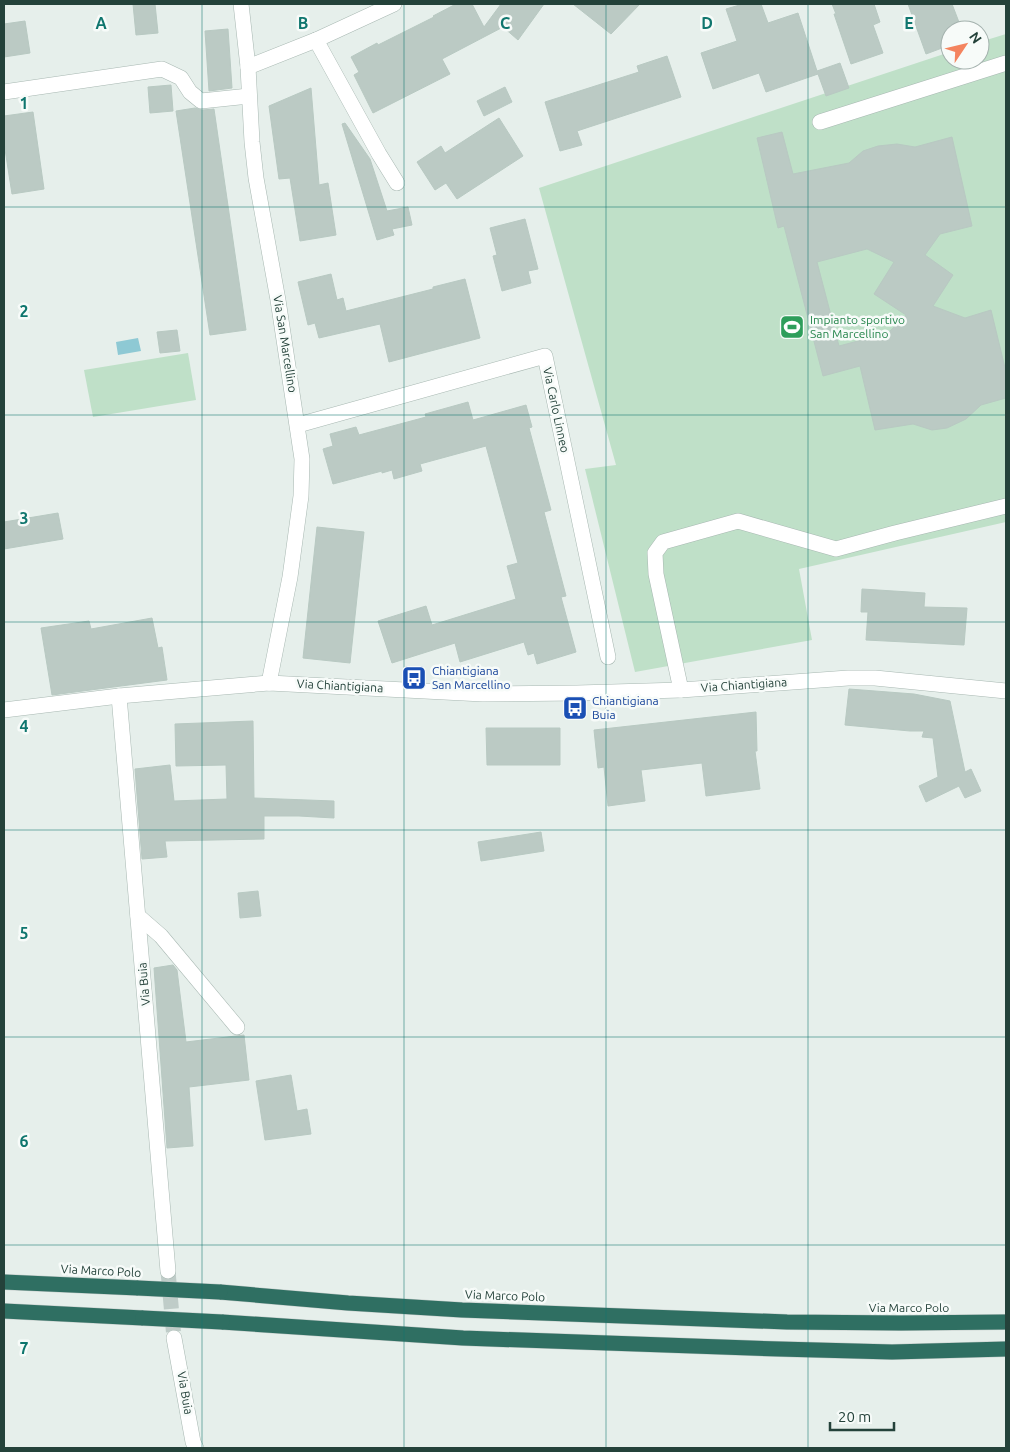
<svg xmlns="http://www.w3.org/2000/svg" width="1010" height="1452" font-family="Ubuntu,sans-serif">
<rect width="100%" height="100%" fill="#e6efeb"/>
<g fill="#bfe0c8">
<polygon points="1006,34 1006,522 799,569 812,640 635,672 585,469 616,465 539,188 950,52 950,60 980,60 980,42"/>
<polygon points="188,353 196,400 93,417 84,370"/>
</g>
<polygon fill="#8ec9d4" points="138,338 141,351 118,355 116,342"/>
<g fill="#bbcac4" stroke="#b8c9c2" fill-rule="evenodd">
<polygon points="133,4 155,4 158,33 136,35"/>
<polygon points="456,4 472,4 484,27 501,4 544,4 518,40 503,27 442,59 450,74 373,113 354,75 359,72 351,57 377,43 378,45 434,17 433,16"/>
<polygon points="573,4 640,4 611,34"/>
<polygon points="743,4 761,4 768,23 798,13 817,71 840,63 849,88 826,96 818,74 766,92 759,73 713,89 701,53 737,41 726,9"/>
<polygon points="832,4 874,4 880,22 873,25 883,53 851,64 834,14 836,14"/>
<polygon points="908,4 952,4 962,30 950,30 950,45 926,54"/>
<polygon points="25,21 30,53 4,57 4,24"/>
<polygon points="228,29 232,88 209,91 205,31"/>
<polygon points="667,56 681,97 577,131 582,145 560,151 545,102 639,72 637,66"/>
<polygon points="171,85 173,111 150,113 148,87"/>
<polygon points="505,87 512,102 484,116 477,101"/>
<polygon points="311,88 319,185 328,183 336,235 300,241 290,178 279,179 269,106"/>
<polygon points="195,108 202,110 214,109 246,330 210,335 176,111"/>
<polygon points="33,112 44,189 12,194 4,143 4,116"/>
<polygon points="499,118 523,156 457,199 446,183 435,190 417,162 441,146 445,153"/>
<polygon points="345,123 370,159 387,211 408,207 412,225 392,229 394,235 377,240 342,124"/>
<path d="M782 132 793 174 849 163 863 151 878 146 897 144 915 147 952 137 972 226 940 234 925 255 953 275 933 306 965 318 991 310 1006 372V398L981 405 966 419 947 428 932 430 913 424 875 430 860 366 823 376 784 226 778 228 757 138ZM867 249 894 262 874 294 906 315 888 333 839 346 817 262Z"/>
<polygon points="525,219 538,269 528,271 531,283 502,291 493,256 497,255 490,228"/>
<polygon points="331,274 337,300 343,298 346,311 433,289 433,287 465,279 480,338 389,362 380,324 319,338 315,323 308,325 298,282"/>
<polygon points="177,330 180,351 160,353 157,332"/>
<polygon points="468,402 473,420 526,405 532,427 529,428 551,510 544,512 566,596 561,597 576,652 537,664 534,653 528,655 524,642 460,662 455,643 392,663 378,621 426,606 432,625 516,599 507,566 518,563 486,446 420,464 422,471 394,479 392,470 382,473 382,471 333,484 323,449 333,446 330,434 356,427 359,435 426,417 425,414"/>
<polygon points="58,513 63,539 4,549 4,522"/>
<polygon points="317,527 364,532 350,663 303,658"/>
<polygon points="862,589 925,593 924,607 967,608 964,645 866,640 868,612 861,612"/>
<polygon points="152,618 158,648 162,647 167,680 52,695 41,628 89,621 91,629"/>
<polygon points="849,689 914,694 950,701 965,772 971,769 981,791 965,798 959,786 926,802 919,786 938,777 933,738 922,737 924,731 910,731 845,725"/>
<polygon points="756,712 757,751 755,751 760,789 706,796 702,763 641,770 645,801 608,806 604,767 598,768 594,730"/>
<polygon points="253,721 254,798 334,801 334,818 299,816 264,816 264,839 165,841 167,857 142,859 135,769 170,765 174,801 227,799 226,765 176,766 175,724"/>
<polygon points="486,728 560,728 560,765 487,765"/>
<polygon points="541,832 544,851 481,861 478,842"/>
<polygon points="258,891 261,916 240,918 238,893"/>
<polygon points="173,965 177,970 186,1042 244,1035 249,1080 189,1087 193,1146 167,1148 154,968"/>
<polygon points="291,1075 297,1111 307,1109 311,1134 265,1140 256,1081"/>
</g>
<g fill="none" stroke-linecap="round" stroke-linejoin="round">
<polyline stroke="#bfccc8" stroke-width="15" stroke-dasharray="15 8" stroke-linecap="butt" points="168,1271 174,1338"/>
<defs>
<g id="minor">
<polyline points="241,4 248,67 252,142 256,178 278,300 302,459 301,496 290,577 269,683"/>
<polyline points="316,40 379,154 397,183"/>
<polyline points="248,67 316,40 394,4"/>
<polyline points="4,92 162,69 181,78 190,92 201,101 249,96"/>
<polyline points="820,122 1006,63"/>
<polyline points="298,425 545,356 608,657"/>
<polyline points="681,690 656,574 655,553 663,542 738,521 836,549 895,533 1006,506"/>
<polyline points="119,696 168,1271"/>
<polyline points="4,710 119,696 269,683 483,694 577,693 681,690 848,678 875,678 1006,691"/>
<polyline points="138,916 161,936 237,1027"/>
<polyline points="174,1338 193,1442 196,1448"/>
</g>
<g id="highway">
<polyline points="4,1282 138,1288"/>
<polyline points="220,1292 348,1303 462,1310 787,1322 901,1323 1006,1322"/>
<polyline points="4,1311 143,1318"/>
<polyline points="222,1322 463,1338 779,1349 892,1352 1006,1349"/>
</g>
</defs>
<use href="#minor" stroke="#a8b8b2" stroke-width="16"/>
<use href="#highway" stroke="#c2cac8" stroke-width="16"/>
<use href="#minor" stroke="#fff" stroke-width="15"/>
<use href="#highway" stroke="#2f6f62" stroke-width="15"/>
<defs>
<g id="highway-bridge">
<polyline points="138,1288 220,1292"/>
<polyline points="143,1318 222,1322"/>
</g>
</defs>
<use href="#highway-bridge" stroke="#c2cac8" stroke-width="16" stroke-linecap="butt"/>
<use href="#highway-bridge" stroke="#2f6f62" stroke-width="15"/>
</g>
<path fill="none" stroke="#0f766e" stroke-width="1" stroke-opacity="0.55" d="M202 4V1448M404 4V1448M606 4V1448M808 4V1448M4 207H1006M4 415H1006M4 622H1006M4 830H1006M4 1037H1006M4 1245H1006"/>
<defs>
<symbol id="stadium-square" viewBox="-11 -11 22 22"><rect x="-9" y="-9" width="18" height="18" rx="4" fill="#2e9e5b" stroke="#f7fbf9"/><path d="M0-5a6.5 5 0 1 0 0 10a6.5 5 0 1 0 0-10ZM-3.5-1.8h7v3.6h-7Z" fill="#fff"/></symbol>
<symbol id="bus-square" viewBox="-11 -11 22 22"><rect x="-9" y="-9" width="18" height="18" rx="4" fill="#1a4fb4" stroke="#f7fbf9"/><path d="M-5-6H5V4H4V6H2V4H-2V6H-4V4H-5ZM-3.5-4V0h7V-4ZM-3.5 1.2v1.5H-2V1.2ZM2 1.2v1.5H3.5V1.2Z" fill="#fff"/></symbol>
</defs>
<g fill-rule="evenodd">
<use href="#stadium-square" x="778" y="313" width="28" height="28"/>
<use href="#bus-square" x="400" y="664" width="28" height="28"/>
<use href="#bus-square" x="561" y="694" width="28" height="28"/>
</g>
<g text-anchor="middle" stroke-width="5" stroke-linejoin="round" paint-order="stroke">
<g font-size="12" fill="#27864d" stroke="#f7fbf9" text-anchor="start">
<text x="810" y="324">Impianto sportivo<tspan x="810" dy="14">San Marcellino</tspan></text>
</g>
<g font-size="12" fill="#24423a" stroke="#f7fbf9">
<text transform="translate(285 344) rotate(81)" y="4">Via San Marcellino</text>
<text transform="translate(556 410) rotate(78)" y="4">Via Carlo Linneo</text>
<text transform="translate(744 685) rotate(-4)" y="4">Via Chiantigiana</text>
<text transform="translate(340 686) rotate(3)" y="4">Via Chiantigiana</text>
<text transform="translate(144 984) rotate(-95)" y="4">Via Buia</text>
<text transform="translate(101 1271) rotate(3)" y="4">Via Marco Polo</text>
<text transform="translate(505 1296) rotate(2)" y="4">Via Marco Polo</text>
<text x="909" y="1312">Via Marco Polo</text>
<text transform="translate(185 1393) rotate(80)" y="4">Via Buia</text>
</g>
<g font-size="12" fill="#164399" stroke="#f7fbf9" text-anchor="start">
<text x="432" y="675">Chiantigiana<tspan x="432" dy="14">San Marcellino</tspan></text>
<text x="592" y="705">Chiantigiana<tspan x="592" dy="14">Buia</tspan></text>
</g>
</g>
<g font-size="16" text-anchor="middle" font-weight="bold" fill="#0f766e" stroke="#f7fbf9" stroke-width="5" stroke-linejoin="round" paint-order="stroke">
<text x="101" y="29">A</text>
<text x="303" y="29">B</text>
<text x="505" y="29">C</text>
<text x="707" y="29">D</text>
<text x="909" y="29">E</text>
<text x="24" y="109">1</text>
<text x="24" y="317">2</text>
<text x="24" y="524">3</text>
<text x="24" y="732">4</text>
<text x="24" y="939">5</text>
<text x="24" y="1147">6</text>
<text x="24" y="1354">7</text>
</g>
<rect width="1010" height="1452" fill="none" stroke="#24423a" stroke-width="10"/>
<g transform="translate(965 45) rotate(55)"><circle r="24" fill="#f7fbf9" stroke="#a3b1ad"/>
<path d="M0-4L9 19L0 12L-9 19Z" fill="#f4845f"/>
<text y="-8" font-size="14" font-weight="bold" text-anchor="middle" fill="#24423a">N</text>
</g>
<path d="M830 1422v8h64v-8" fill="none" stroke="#24423a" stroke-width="2.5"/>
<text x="838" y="1422" font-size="15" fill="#24423a" stroke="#f7fbf9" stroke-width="4" paint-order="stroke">20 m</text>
</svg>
